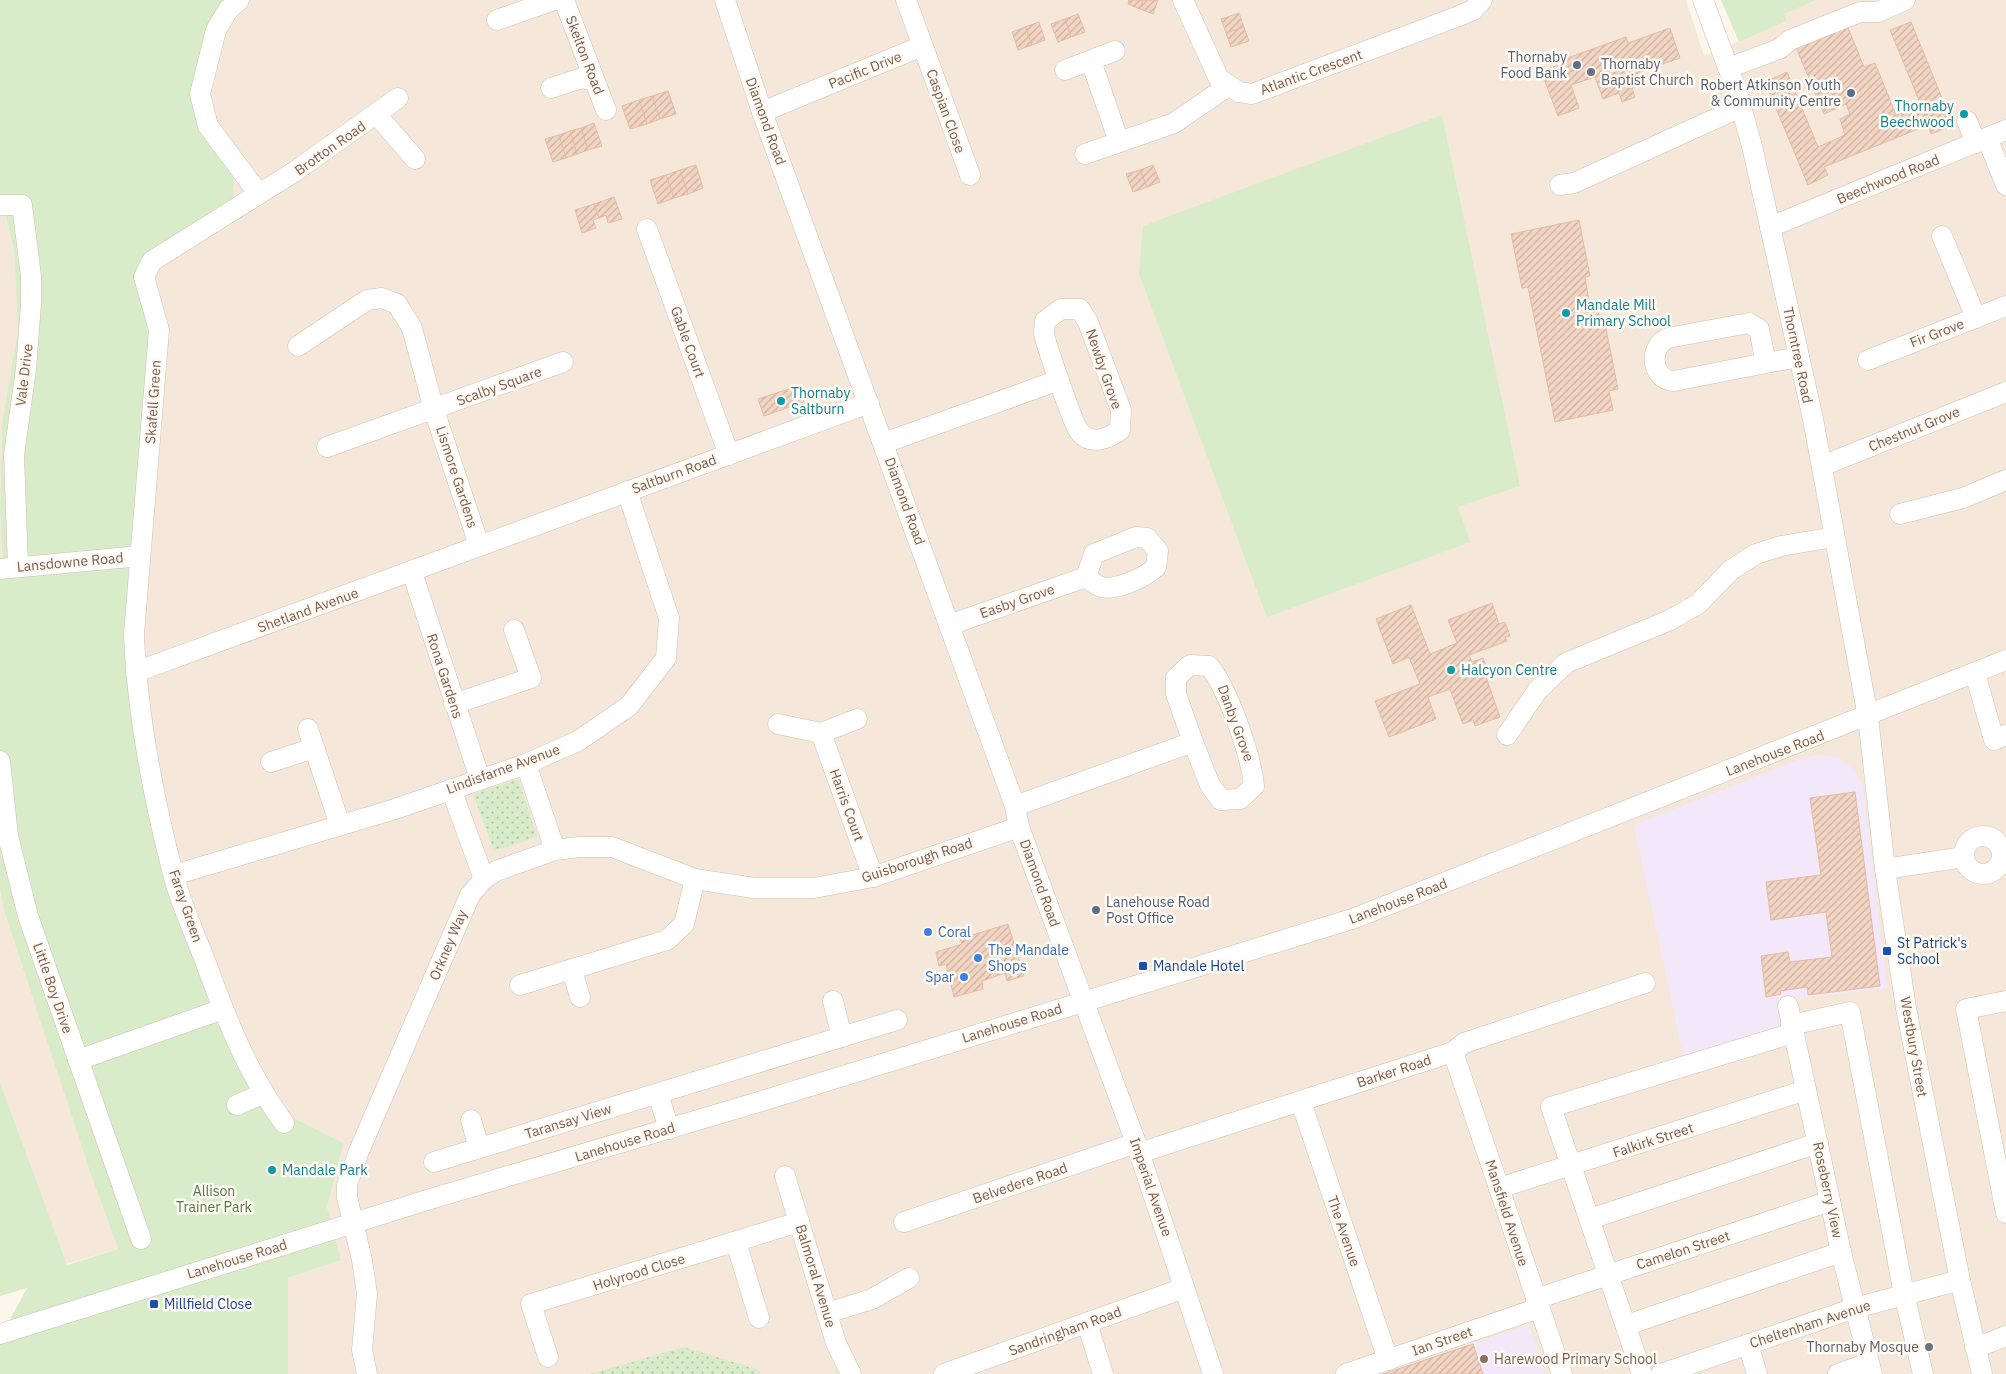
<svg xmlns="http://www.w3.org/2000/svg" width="2006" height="1374" font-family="'IBM Plex Sans',sans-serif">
<defs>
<pattern id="grass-dots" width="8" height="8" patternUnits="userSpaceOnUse" patternTransform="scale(1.25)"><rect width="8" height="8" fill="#d8ecc9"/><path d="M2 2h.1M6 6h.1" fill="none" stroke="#b4c2a5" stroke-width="1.8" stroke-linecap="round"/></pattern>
<pattern id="building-hatch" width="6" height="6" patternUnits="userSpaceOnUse" patternTransform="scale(1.25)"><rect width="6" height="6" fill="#f3d5c3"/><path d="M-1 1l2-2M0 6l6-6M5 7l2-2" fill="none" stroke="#cab0a1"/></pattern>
</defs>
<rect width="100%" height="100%" fill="#fdf6ec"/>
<g fill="#f5e8da">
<polygon points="239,0 1686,0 1704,56 1787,21 1783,14 1816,0 2006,0 2006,1374 288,1374 288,1278 341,1260 327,1207 344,1143 265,1104 204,969 136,672 152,261 200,94"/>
<polygon points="0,205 3,205 14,250 18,329 2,423 0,513 3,567 0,567"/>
<polygon points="0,889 4,911 91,1175 118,1249 66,1264 0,1082"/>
</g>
<g fill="#f3e8fa">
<polygon points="1817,755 1837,757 1854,769 1863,787 1887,988 1776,1001 1781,1030 1689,1058 1683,1054 1634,825 1801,759"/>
<polygon points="1529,1325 1545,1374 1383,1374"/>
</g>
<g fill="url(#grass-dots)">
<polygon points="518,779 537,837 494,851 473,794"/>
<polygon points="684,1347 759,1370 760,1374 590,1374"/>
</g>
<g fill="#d8ecc9">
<polygon points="0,0 239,0 200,94 234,162 233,211 152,261 158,326 136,672 174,876 265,1104 344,1143 327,1207 341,1260 288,1278 288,1374 0,1374 0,1338 27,1288 0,1296 0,1082 67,1265 118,1249 91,1175 4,911 0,889 0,567 3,567 0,513 2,423 18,329 14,250 3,205 0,205"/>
<polygon points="1721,0 1816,0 1784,14 1787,21 1739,42"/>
<polygon points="1442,115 1520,486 1458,507 1470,542 1267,617 1139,274 1143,226"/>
</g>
<g fill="url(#building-hatch)" stroke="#e6bba3">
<polygon points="1129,0 1143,0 1140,9 1128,4"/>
<polygon points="1143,0 1158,0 1153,14 1140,9"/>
<polygon points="1239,13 1244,27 1226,33 1221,19"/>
<polygon points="1078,14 1085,32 1071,37 1065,19"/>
<polygon points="1065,19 1071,37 1058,42 1051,24"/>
<polygon points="1039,22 1045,40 1032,45 1025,27"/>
<polygon points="1911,22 1953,125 1931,134 1928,125 1824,167 1828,175 1808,185 1765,82 1787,72 1818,147 1845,135 1840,119 1850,114 1846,104 1824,114 1795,45 1846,23 1864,67 1875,63 1896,115 1921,105 1890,30"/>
<polygon points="1025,27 1032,45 1018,50 1012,32"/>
<polygon points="1244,27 1249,41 1231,47 1226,33"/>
<polygon points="1670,28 1680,58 1637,73 1640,85 1632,88 1635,97 1622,102 1619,93 1603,99 1595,77 1571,85 1579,108 1558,116 1541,71 1563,64 1562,60 1626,37 1628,43"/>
<polygon points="668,91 676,114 660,119 652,96"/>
<polygon points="652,96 660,119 647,124 639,100"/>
<polygon points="639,100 647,124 630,129 622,106"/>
<polygon points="594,123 602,146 588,150 581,128"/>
<polygon points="581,128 588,150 577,154 570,131"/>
<polygon points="570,131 577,154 566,158 559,135"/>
<polygon points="559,135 566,158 553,162 545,139"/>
<polygon points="696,165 703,188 688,194 680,170"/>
<polygon points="1153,165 1160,182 1147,187 1140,170"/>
<polygon points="680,170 688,194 674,198 666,175"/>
<polygon points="1140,170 1147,187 1133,192 1126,174"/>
<polygon points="666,175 674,198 658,204 650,180"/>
<polygon points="614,197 622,219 608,223 606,215 599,218 594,204"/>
<polygon points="594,204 599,218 593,220 596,228 582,233 575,210"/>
<polygon points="1579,220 1590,276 1585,277 1589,301 1596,300 1601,325 1605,324 1618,389 1609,391 1613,410 1555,422 1528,287 1522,288 1511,234"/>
<polygon points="798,386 804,402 764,416 758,399"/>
<polygon points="1492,603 1499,624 1505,622 1510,636 1505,637 1507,641 1469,655 1472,662 1483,658 1490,676 1486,677 1500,717 1475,726 1473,720 1463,724 1450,689 1428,697 1436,719 1389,737 1375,701 1420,684 1409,657 1393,664 1376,619 1411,605 1430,654 1457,643 1448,620"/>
<polygon points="1855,792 1880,986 1808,995 1807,987 1780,991 1781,994 1766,997 1761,956 1788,952 1790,962 1832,957 1826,912 1771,920 1766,882 1821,875 1810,798"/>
<polygon points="1008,924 1024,976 1007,981 1005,973 982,981 983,989 954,997 946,964 939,966 936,952 962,944 960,939"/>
<polygon points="1473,1344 1483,1374 1383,1374"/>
</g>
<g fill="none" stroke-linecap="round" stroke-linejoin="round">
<defs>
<g id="minor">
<polyline points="239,0 228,10 216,30 200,94 208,126 259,194"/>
<polyline points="564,0 606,110"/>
<polyline points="725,0 762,112 1015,806 1019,827 1136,1143 1213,1374"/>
<polyline points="906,0 970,175"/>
<polyline points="1183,0 1219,79 1239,92 1252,94 1459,16 1473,10 1482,0"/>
<polyline points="1703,0 1736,89 1752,146 1813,419 1868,717 1885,869 1906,1008 1960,1280 1982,1374"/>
<polyline points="497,20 554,0"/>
<polyline points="1091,61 1119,142"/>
<polyline points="1728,68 1779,49 1790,40 1860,12 1878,12 1905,0"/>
<polyline points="1065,70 1115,51"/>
<polyline points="551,88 582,78 594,81"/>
<polyline points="762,112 922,46"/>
<polyline points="377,115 415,159"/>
<polyline points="1967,121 1976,143"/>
<polyline points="1987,138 2006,185"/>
<polyline points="1085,154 1174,123 1228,86"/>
<polyline points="1560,185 1574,183 1741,107"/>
<polyline points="0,205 22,205 31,276 31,304 26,369 14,455 18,567"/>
<polyline points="1770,227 2006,130"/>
<polyline points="647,229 729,455"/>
<polyline points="1942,236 1976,318"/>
<path d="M1061 309H1080L1088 322 1121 410 1120 430C1108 439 1090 446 1079 431 1073 424 1045 342 1044 333 1044 329 1045 325 1045 321Z"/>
<polyline points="298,346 367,300 382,298 397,304 412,328 434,410 479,545"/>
<polyline points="1868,360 2006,306"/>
<path d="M1766 363 1759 329 1749 323 1668 338C1648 346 1651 380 1674 381L1766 363 1799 357"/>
<polyline points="884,443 1059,380"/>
<polyline points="327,447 563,362"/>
<polyline points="1822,466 2006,392"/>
<polyline points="1900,514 1963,498 2006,480"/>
<path d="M1136 537 1147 538 1158 551 1156 567C1146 577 1112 593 1099 586 1094 584 1090 580 1086 577L1094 554Z"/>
<polyline points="0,569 140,556"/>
<polyline points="412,572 480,779"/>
<polyline points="949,625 1086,577"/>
<polyline points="136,672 869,403"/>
<polyline points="1975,673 1994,740 2006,735"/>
<polyline points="454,704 531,678 514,630"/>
<polyline points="778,724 821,733 857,719"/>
<polyline points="308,729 340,825"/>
<polyline points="821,733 873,877"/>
<polyline points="1507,735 1537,691 1566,663 1670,620 1698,604 1731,570 1756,554 1781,546 1834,537"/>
<polyline points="0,761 8,836 28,916 141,1239"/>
<polyline points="271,762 314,748"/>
<polyline points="526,764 555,850"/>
<polyline points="451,789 484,879"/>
<path d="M1015 806 1193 742 1210 785 1221 800 1240 799 1254 786C1251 755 1228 689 1209 666L1190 665 1176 678V694L1193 742"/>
<circle cx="1983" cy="855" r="19"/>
<polyline points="1885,869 1964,857"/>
<polyline points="174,875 392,810 526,764 578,741 629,706 666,658 669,618 627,491"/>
<polyline points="572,970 580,997"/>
<polyline points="520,985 667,940 684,924 695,879"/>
<polyline points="833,1001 842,1037"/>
<polyline points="2006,1001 1966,1009 2006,1213"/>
<polyline points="1788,1006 1841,1252 1872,1374"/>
<polyline points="1791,1025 1850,1012 1904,1294 1923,1374"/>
<polyline points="1453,1052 1562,1374"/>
<polyline points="78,1060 223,1009"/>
<polyline points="658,1094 669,1129"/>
<polyline points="1301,1102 1388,1360"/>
<polyline points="237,1105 262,1094"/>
<polyline points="471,1120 479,1148"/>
<path d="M284 1123C249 1076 227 1021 207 966 196 936 181 905 173 874 153 796 137 714 134 634L159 330 144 277 152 261 294 172 398 98"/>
<polyline points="1139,1153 1453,1052 1464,1043 1645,983"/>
<polyline points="434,1162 897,1020"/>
<polyline points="785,1176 836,1343 851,1374"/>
<polyline points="1499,1188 1806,1090"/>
<polyline points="1590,1219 1818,1143"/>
<polyline points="904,1222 1136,1143"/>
<polyline points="736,1242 759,1318"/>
<polyline points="1536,1299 1830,1201"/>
<polyline points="827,1313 872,1299 909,1278"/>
<polyline points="1087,1323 1103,1374"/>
<polyline points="1627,1325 1841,1252"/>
<polyline points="0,1334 427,1200 762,1101 1355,918 2006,660"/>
<polyline points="1748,1344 1757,1374"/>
<polyline points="1975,1348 2006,1336"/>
<polyline points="548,1357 531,1304 799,1222"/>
<polyline points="367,1374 362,1350 367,1294 362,1260 347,1197 347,1185 359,1151 470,895 484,879 496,871 555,850 579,847 612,847 695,879 754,888 814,888 873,877 1019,827"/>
<polyline points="944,1374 1184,1288"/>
<polyline points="1346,1374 1539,1308"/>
<polyline points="1642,1374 1551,1107 1793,1033"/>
<polyline points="1661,1374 1855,1308 1960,1280"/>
<polyline points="1838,1374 1869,1363"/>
</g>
</defs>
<use href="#minor" stroke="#d1beb0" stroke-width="21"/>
<use href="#minor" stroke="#fff" stroke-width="20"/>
</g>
<g fill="#5c6f8a" stroke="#fffaf3" stroke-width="2">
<circle cx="1577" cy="65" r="5"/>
<circle cx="1851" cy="93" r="5"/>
<circle cx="1096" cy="910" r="5"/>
</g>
<g fill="#6b7280" stroke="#fffaf3" stroke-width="2">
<circle cx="1591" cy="72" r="5"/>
<circle cx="1929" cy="1347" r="5"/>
</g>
<g fill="#0f9aa8" stroke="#fffaf3" stroke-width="2">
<circle cx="1964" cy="114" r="5"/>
<circle cx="1566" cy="313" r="5"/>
<circle cx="781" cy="401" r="5"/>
<circle cx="1451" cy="670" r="5"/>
<circle cx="272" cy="1170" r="5"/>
</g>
<g fill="#3f7fe0" stroke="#fffaf3" stroke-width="2">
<circle cx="928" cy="932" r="5"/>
<circle cx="978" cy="958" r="5"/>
<circle cx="964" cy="977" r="5"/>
</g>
<g fill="#1a4fb4" stroke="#fffaf3" stroke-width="2">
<rect x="1882" y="946" width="10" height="10" rx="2.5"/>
<rect x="1138" y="961" width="10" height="10" rx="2.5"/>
<rect x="149" y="1299" width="10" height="10" rx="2.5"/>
</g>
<circle fill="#8d6e63" stroke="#fffaf3" stroke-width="2" cx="1484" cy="1359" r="5"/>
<g text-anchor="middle" stroke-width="5" stroke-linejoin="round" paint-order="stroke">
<g font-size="14" fill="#7a5c4d" stroke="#fffaf3">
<text transform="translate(585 55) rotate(69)" y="5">Skelton Road</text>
<text transform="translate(865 70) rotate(-22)" y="5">Pacific Drive</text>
<text transform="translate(1311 72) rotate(-20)" y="5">Atlantic Crescent</text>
<text transform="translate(946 111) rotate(70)" y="5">Caspian Close</text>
<text transform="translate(766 121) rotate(70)" y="5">Diamond Road</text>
<text transform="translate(330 148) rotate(-35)" y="5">Brotton Road</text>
<text transform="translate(1888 179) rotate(-22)" y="5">Beechwood Road</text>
<text transform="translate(1937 333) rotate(-21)" y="5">Fir Grove</text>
<text transform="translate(688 342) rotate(70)" y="5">Gable Court</text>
<text transform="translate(1798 355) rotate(78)" y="5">Thorntree Road</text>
<text transform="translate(1104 369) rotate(71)" y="5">Newby Grove</text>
<text transform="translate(24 375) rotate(-83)" y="5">Vale Drive</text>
<text transform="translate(499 386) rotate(-20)" y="5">Scalby Square</text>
<text transform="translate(153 402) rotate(-86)" y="5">Skafell Green</text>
<text transform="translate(1914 429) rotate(-22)" y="5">Chestnut Grove</text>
<text transform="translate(674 474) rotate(-20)" y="5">Saltburn Road</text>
<text transform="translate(457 477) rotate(72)" y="5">Lismore Gardens</text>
<text transform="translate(905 501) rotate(70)" y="5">Diamond Road</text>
<text transform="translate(70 562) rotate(-5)" y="5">Lansdowne Road</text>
<text transform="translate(1017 601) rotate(-19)" y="5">Easby Grove</text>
<text transform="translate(308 610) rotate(-20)" y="5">Shetland Avenue</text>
<text transform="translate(445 676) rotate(72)" y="5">Rona Gardens</text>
<text transform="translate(1236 723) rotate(70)" y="5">Danby Grove</text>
<text transform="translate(1775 753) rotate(-21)" y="5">Lanehouse Road</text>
<text transform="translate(503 769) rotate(-20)" y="5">Lindisfarne Avenue</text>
<text transform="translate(847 805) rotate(70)" y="5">Harris Court</text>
<text transform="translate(917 860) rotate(-18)" y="5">Guisborough Road</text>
<text transform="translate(1040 883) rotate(70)" y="5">Diamond Road</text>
<text transform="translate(1398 901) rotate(-21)" y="5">Lanehouse Road</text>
<text transform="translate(186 906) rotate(71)" y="5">Faray Green</text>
<text transform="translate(448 945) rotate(-67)" y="5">Orkney Way</text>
<text transform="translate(53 988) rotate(71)" y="5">Little Boy Drive</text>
<text transform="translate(1012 1023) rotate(-17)" y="5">Lanehouse Road</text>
<text transform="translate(1914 1047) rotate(80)" y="5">Westbury Street</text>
<text transform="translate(1394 1071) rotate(-18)" y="5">Barker Road</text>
<text transform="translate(568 1121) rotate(-17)" y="5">Taransay View</text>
<text transform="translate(1653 1140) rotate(-18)" y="5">Falkirk Street</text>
<text transform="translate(625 1142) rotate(-17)" y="5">Lanehouse Road</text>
<text transform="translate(1020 1183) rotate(-19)" y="5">Belvedere Road</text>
<text transform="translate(1151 1187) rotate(71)" y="5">Imperial Avenue</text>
<text transform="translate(1828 1190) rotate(78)" y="5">Roseberry View</text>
<text transform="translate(1507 1213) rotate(72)" y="5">Mansfield Avenue</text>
<text transform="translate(1344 1231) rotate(71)" y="5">The Avenue</text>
<text transform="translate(1683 1250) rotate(-18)" y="5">Camelon Street</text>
<text transform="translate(237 1259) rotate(-17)" y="5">Lanehouse Road</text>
<text transform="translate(639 1272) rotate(-17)" y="5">Holyrood Close</text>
<text transform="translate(816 1276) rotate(73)" y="5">Balmoral Avenue</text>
<text transform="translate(1810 1324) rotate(-18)" y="5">Cheltenham Avenue</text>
<text transform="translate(1065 1331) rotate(-20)" y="5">Sandringham Road</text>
<text transform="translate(1442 1341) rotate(-19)" y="5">Ian Street</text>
</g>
<g font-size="14" fill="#4e5e75" stroke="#fffaf3" text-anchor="end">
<text x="1567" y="62">Thornaby<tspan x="1567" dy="16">Food Bank</tspan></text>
<text x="1841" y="90">Robert Atkinson Youth<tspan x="1841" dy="16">&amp; Community Centre</tspan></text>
<text x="1106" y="907" text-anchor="start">Lanehouse Road<tspan x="1106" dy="16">Post Office</tspan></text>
</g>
<g font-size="14" fill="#5b616d" stroke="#fffaf3" text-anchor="start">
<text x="1601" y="69">Thornaby<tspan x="1601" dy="16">Baptist Church</tspan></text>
<text x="1919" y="1352" text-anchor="end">Thornaby Mosque</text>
</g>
<g font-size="14" fill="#0d838f" stroke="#fffaf3" text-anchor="start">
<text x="1954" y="111" text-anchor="end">Thornaby<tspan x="1954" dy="16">Beechwood</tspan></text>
<text x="1576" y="310">Mandale Mill<tspan x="1576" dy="16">Primary School</tspan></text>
<text x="791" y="398">Thornaby<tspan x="791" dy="16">Saltburn</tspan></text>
<text x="1461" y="675">Halcyon Centre</text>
<text x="282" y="1175">Mandale Park</text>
</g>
<g font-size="14" fill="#366cbe" stroke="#fffaf3" text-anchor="start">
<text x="938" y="937">Coral</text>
<text x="988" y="955">The Mandale<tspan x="988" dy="16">Shops</tspan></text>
<text x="954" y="982" text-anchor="end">Spar</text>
</g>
<g font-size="14" fill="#164399" stroke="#fffaf3" text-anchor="start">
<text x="1897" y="948">St Patrick's<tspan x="1897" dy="16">School</tspan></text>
<text x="1153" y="971">Mandale Hotel</text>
<text x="164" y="1309">Millfield Close</text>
</g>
<g font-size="14" fill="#537a41" stroke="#fffaf3">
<text x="214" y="1196">Allison<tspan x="214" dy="16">Trainer Park</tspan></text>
</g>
<g font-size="14" fill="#785e54" stroke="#fffaf3" text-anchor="start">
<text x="1494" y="1364">Harewood Primary School</text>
</g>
</g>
</svg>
